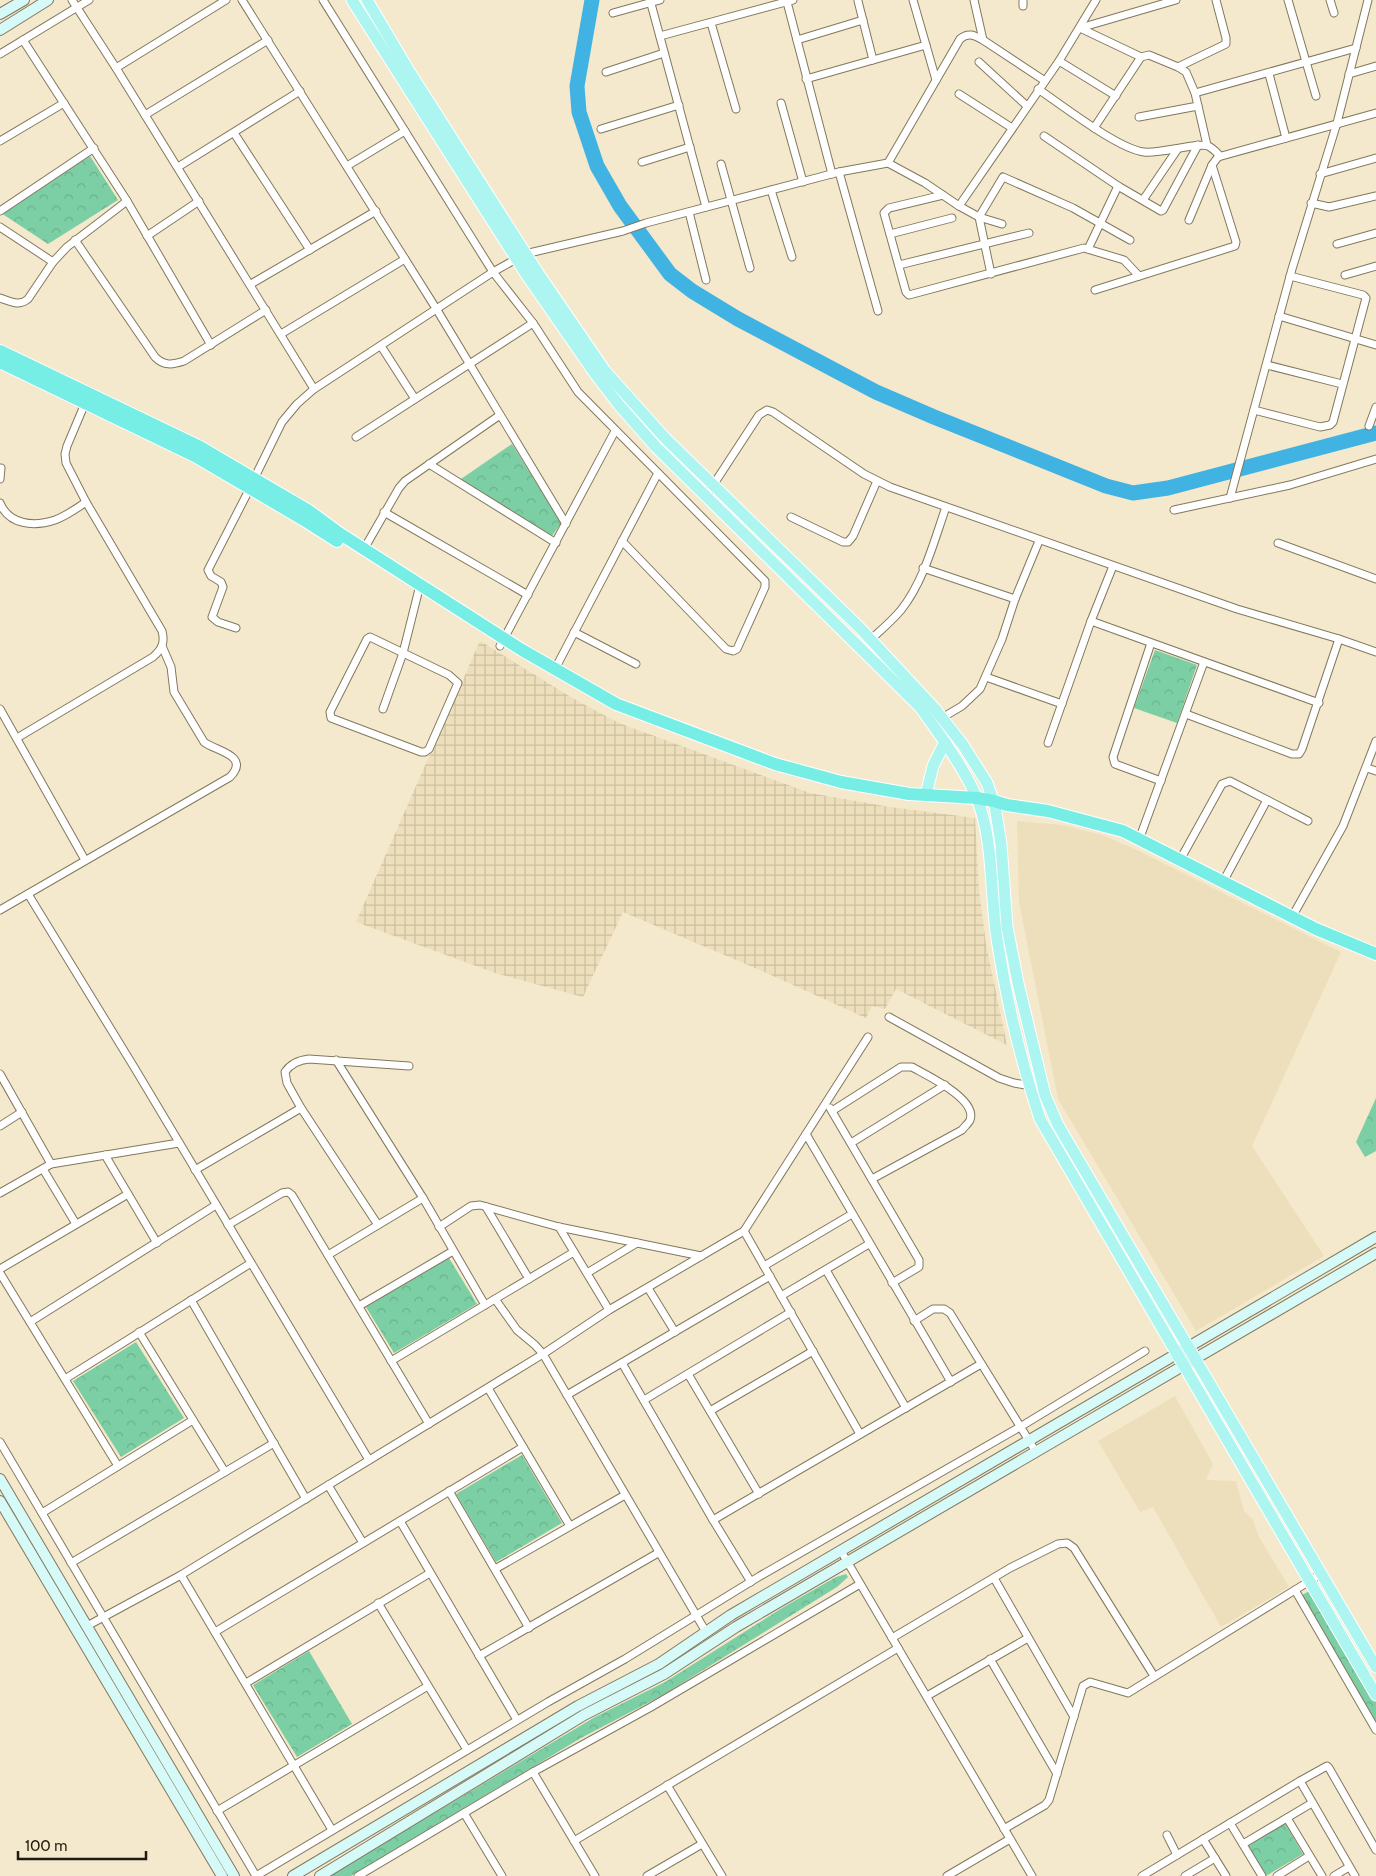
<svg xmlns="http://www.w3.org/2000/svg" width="1376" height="1876" font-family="Cabin,sans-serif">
<defs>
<pattern id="industrial-grid" width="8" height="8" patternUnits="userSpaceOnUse" patternTransform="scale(1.25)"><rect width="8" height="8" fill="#eddfbb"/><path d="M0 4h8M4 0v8" fill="none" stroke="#cbbfa0"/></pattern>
<pattern id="forest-crowns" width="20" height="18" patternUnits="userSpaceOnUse" patternTransform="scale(1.25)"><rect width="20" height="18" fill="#7ccfa4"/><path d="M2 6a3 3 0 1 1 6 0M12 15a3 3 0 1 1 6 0" fill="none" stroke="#6bb18c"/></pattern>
</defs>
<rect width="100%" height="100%" fill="#f4e9cc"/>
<g fill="#eddfbb">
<polygon points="1017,821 1062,825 1102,835 1137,850 1341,952 1252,1146 1324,1256 1196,1331 1058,1099 1019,902"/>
<polygon points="1175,1396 1213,1464 1206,1480 1236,1481 1244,1511 1253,1520 1259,1537 1289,1587 1221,1627 1153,1507 1140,1512 1098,1441"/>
</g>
<polygon fill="url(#industrial-grid)" points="480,641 574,699 619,723 810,793 890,807 975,818 979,890 986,944 1007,1045 896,989 885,1009 872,1006 866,1018 762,971 623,912 583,997 495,973 356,922"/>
<g fill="url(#forest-crowns)">
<polygon points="90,156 118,200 48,244 1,213"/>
<polygon points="512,444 561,523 552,536 461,479"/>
<polygon points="1155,650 1197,665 1177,723 1134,708"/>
<polygon points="1376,1098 1376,1151 1365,1157 1356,1142"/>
<polygon points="449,1258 477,1304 394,1353 366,1307"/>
<polygon points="136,1342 184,1418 121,1457 73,1381"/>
<polygon points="522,1455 562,1523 496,1562 456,1494"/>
<polygon points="846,1574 848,1577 837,1587 663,1695 581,1738 351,1876 329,1876 595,1717 665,1682 782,1608 836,1577"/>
<polygon points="1311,1590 1376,1702 1376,1722 1302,1595"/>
<polygon points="309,1651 352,1724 297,1757 253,1685"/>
<polygon points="1285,1823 1303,1854 1266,1876 1248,1846"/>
</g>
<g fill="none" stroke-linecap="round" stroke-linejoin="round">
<polyline stroke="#40b3e3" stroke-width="15" points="592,0 577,86 579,112 597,166 620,206 670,274 692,291 738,319 876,392 934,417 1106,486 1133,493 1168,488 1376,433"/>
<defs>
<g id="street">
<polyline points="72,0 116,68 314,389"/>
<polyline points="242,0 437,310 566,524"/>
<polyline points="323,0 493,272 533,323 578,392 765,581 765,587 737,649 733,651 726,649 622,541"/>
<polyline points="650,0 706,207"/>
<polyline points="913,0 936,80"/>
<polyline points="974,0 983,40"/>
<polyline points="1023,0 1023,6"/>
<polyline points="1288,0 1316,96"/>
<polyline points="1330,0 1334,13"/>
<polyline points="858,1 873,60 926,45"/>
<polyline points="787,2 832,174"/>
<polyline points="613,13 660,0"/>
<polyline points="711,23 736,109"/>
<polyline points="1080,28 1176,0"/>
<polyline points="1080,28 1141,57"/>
<polyline points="660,36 793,0"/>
<polyline points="23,40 127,201 211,345"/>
<polyline points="797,40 863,20"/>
<polyline points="0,54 89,0"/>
<polyline points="1059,61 1116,96"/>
<polyline points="979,62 1027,106"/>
<polyline points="1178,67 1226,44 1226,38 1216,0"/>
<polyline points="116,68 226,0"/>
<polyline points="606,72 664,53"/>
<polyline points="1269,74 1286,138"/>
<polyline points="1349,74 1376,66"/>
<polyline points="806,79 873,60"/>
<path d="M1038 89C1062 105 1118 149 1144 152 1160 154 1199 142 1208 146 1213 148 1217 153 1220 156"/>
<polyline points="1195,93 1356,48"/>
<polyline points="959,94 1012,128"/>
<polyline points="781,103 803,182"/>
<polyline points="145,115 268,40"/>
<polyline points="1139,117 1198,106"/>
<polyline points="1094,128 1141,57 1149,55 1178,67 1186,72 1195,93 1207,145"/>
<polyline points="601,129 679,105"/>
<polyline points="234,133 310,250"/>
<polyline points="1044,136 1118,186 1161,211 1163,210 1198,145"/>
<polyline points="0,141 64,103"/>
<polyline points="642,162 690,147"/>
<path d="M888 163 960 39C968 32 974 35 983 40L1045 81"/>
<polyline points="721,164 750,268"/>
<polyline points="347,166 405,131"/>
<polyline points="178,167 300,91"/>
<polyline points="839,172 878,311"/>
<polyline points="1320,174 1376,158"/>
<polyline points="771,190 792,257"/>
<polyline points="943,195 889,208 884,213 906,292 909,295 1084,248 1124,260 1139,276"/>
<polyline points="1143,200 1177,150"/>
<polyline points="1311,203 1329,207 1376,196"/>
<polyline points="959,206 1059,61 1096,0"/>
<polyline points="0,211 94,148"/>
<polyline points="689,212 706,280"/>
<polyline points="1189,220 1212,165 1218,157 1376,113"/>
<polyline points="0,227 53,262"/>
<polyline points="890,234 952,218"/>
<polyline points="147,236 199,201"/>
<path d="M75 240 155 357C164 366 172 365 184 361L266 310"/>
<polyline points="1337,244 1376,233"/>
<polyline points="1088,249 1118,186"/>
<polyline points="899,265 1029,233"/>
<polyline points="991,274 979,217 1003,177 1073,208 1130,240"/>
<polyline points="1345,275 1376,266"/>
<polyline points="251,284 376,211"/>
<polyline points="1095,290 1235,246 1236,242 1212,165"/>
<path d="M0 298C10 301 19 307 28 299L53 262 67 247 127 201"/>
<polyline points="1279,316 1376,345"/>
<polyline points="281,334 405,259"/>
<polyline points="381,346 415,399"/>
<polyline points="1267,365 1342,384"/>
<polyline points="1254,410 1320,427 1330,425 1333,422 1366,298 1363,295 1290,276"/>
<polyline points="1369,426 1376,407"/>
<polyline points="356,437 533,323"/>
<polyline points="429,464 556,543"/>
<polyline points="0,479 1,468"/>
<polyline points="254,479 282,422 297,404 314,389 493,272 525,254 623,231 646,223 839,172 888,163 925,183 959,206 979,217 1002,224"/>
<polyline points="706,496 759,415 767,410 773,412 864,474 890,487 1237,609 1339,639 1376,652"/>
<polyline points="1230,498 1292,269 1337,123 1368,0"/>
<path d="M0 503C9 525 34 527 55 520 66 516 76 509 86 502"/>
<polyline points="1174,510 1290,485 1376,459"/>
<polyline points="384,512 528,595"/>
<polyline points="791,517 843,542 848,542 853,536 877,481"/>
<polyline points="1278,543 1376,579"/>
<polyline points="364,549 399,488 405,481 500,415"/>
<polyline points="923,568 1015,599"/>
<polyline points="1091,621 1319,703"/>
<polyline points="236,628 218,622 212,617 223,587 221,582 211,576 208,570 250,488"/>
<polyline points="574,632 636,664"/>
<polygon points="370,637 449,675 458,683 429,749 425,752 421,752 331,718 330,712 367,639"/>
<path d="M870 640C881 630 892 621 901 610 924 581 934 541 946 507"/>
<polyline points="1151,643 1113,757 1115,764 1161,781"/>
<polyline points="500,646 615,431"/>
<polyline points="555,669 658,473"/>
<polyline points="986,677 1062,704"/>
<polyline points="0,709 85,860"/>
<polyline points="383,709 403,653 420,585"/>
<polyline points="1186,714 1292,754 1299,754 1302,749 1339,639"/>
<polyline points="940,719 962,706 980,689 1002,639 1015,599 1039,541"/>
<path d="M17 738 153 657C162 649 165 643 162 631L86 502 66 463 65 454 67 446 86 401"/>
<polyline points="1048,743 1091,621 1113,566"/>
<polyline points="1367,768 1376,771"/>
<polyline points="1139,840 1204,662"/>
<polyline points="1180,860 1222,784 1230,781 1308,821"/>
<polyline points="1223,882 1267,800"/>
<polyline points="28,894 134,1067 369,1460"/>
<path d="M0 910 230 777C251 755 215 751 204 742L174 692 171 667 162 646"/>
<polyline points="1292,917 1343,826 1376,741"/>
<polyline points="889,1017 999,1078 1014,1083 1032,1086"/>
<polyline points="336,1060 423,1198 485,1305"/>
<polyline points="0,1074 51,1164"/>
<polyline points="830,1108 919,1260 919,1267 892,1283"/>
<path d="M832 1111 901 1067H912C926 1075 978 1099 970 1120 969 1123 964 1127 962 1130L872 1179"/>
<polyline points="0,1126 22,1112"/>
<polyline points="806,1134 951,1382"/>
<polyline points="851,1143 945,1085"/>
<polyline points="105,1155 157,1243"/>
<polyline points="43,1169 76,1224"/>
<polyline points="195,1170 301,1108"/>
<polyline points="0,1193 51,1164 179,1143"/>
<polyline points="486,1207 529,1279"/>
<polyline points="228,1225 282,1193 288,1192 292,1195 429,1424"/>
<path d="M378 1225 301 1108 287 1083 285 1072C291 1063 299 1060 309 1059L409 1066"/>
<polyline points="439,1227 471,1206 480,1205 559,1227 701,1256"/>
<polyline points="559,1227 609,1310"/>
<polyline points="744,1231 860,1434"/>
<polyline points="328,1255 423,1198"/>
<polyline points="764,1266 852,1214"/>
<polyline points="0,1269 128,1194"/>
<polyline points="826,1270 906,1408"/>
<polyline points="0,1273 118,1466"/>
<polyline points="587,1273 637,1243"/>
<polyline points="648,1288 675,1332"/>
<polyline points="781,1296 869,1244"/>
<polyline points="495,1299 517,1330 535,1345 543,1354 706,1632"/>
<polyline points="191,1300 306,1499"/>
<polyline points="359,1306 453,1251"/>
<polyline points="914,1321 933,1309 944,1309 950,1313 1036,1452"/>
<polyline points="30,1322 216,1205"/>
<polyline points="139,1332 225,1472"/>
<polyline points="391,1361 574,1252"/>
<polyline points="622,1363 713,1520 751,1582"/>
<polyline points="688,1374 759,1494"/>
<polyline points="65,1379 251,1263"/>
<polyline points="488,1388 570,1526"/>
<polyline points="567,1395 770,1276"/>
<polyline points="644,1400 791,1312"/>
<polyline points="710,1411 813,1351"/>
<polyline points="0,1442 256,1876"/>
<polyline points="328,1485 363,1543"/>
<polyline points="449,1491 529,1628"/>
<polyline points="42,1513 193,1420"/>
<polyline points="713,1520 981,1364"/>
<polyline points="400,1521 517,1720"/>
<polyline points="841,1551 1032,1876"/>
<polyline points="71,1563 274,1443"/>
<polyline points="495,1569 625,1495"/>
<polyline points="181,1575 332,1830"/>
<polyline points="994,1578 1074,1717"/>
<polyline points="1295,1590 1376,1730"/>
<polyline points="378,1603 467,1750"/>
<polyline points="87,1626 181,1575 543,1354 609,1310 744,1231 868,1037"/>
<polyline points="215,1632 523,1447"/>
<polyline points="892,1638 1010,1568 1058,1544 1067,1543 1074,1548 1154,1676"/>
<polyline points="479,1656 658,1553"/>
<polyline points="990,1659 1057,1774"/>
<polyline points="246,1683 430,1573"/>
<polyline points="927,1696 1028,1638"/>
<polyline points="533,1772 595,1876"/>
<polyline points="1300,1781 1355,1876"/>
<polyline points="667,1785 722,1876"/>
<polyline points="217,1811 428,1686"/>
<polyline points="464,1813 502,1876"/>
<polyline points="1287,1818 1322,1876"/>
<polyline points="1230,1823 1262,1876"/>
<polyline points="1004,1829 1045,1805 1049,1800 1083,1686 1090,1682 1128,1693 1321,1574"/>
<polyline points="1167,1835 1177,1855"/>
<polyline points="1203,1839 1226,1876"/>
<polyline points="574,1841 898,1648"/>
<polyline points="1243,1844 1312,1803"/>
<polyline points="256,1876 548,1702 625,1659 760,1576 1020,1427 1145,1351"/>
<polyline points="358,1876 533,1772 651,1707 860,1584"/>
<polyline points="647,1876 702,1844"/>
<polyline points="947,1876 1010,1839"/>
<polyline points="1142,1876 1300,1781 1327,1766 1329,1768 1376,1850"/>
<polyline points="1185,1876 1215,1858"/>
<polyline points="1277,1876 1309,1856"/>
<polyline points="1334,1876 1349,1867"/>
</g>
<g id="secondary">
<polyline points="0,14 24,0"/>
<polyline points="0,30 48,0"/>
<polyline points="0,1479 234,1876"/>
<polyline points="0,1501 222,1876"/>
<polyline points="293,1876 578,1706 659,1664 731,1615 1376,1237"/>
<polyline points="320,1876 584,1715 664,1674 736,1627 1376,1253"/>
</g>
<g id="primary">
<path d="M352 0 526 274 596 375 619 405 656 447 920 707C940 735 968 773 979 804 994 847 990 894 997 939 1006 999 1021 1061 1040 1119L1376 1695"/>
<polyline points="367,0 409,71 538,273 605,371 665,438 860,628 935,709 963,745 987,783 995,806 1001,844 1007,927 1018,983 1045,1095 1058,1125 1376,1667"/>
<polyline points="926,795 933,766 945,742"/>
</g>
<g id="highway">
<polyline points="0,351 200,447 309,511 339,533 522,650 616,704 775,764 841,782 909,794 977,798 994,801 1007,805 1048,811 1123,831 1316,929 1376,954"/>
<polyline points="0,362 195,456 304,520 337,541"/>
</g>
</defs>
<use href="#street" stroke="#83785e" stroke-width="9"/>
<use href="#secondary" stroke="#83785e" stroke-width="12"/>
<use href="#primary" stroke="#fff" stroke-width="13"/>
<use href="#highway" stroke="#fff" stroke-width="14"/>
<use href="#street" stroke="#fff" stroke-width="7"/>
<use href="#secondary" stroke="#d6faf8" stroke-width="10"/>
<use href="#primary" stroke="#adf5f0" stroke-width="11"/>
<use href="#highway" stroke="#76eee6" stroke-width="12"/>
</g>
<path d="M18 1851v8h128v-8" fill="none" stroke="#1f1b10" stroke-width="2.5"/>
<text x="25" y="1851" font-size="15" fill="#1f1b10" stroke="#f4e9cc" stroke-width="4" paint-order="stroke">100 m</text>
</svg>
